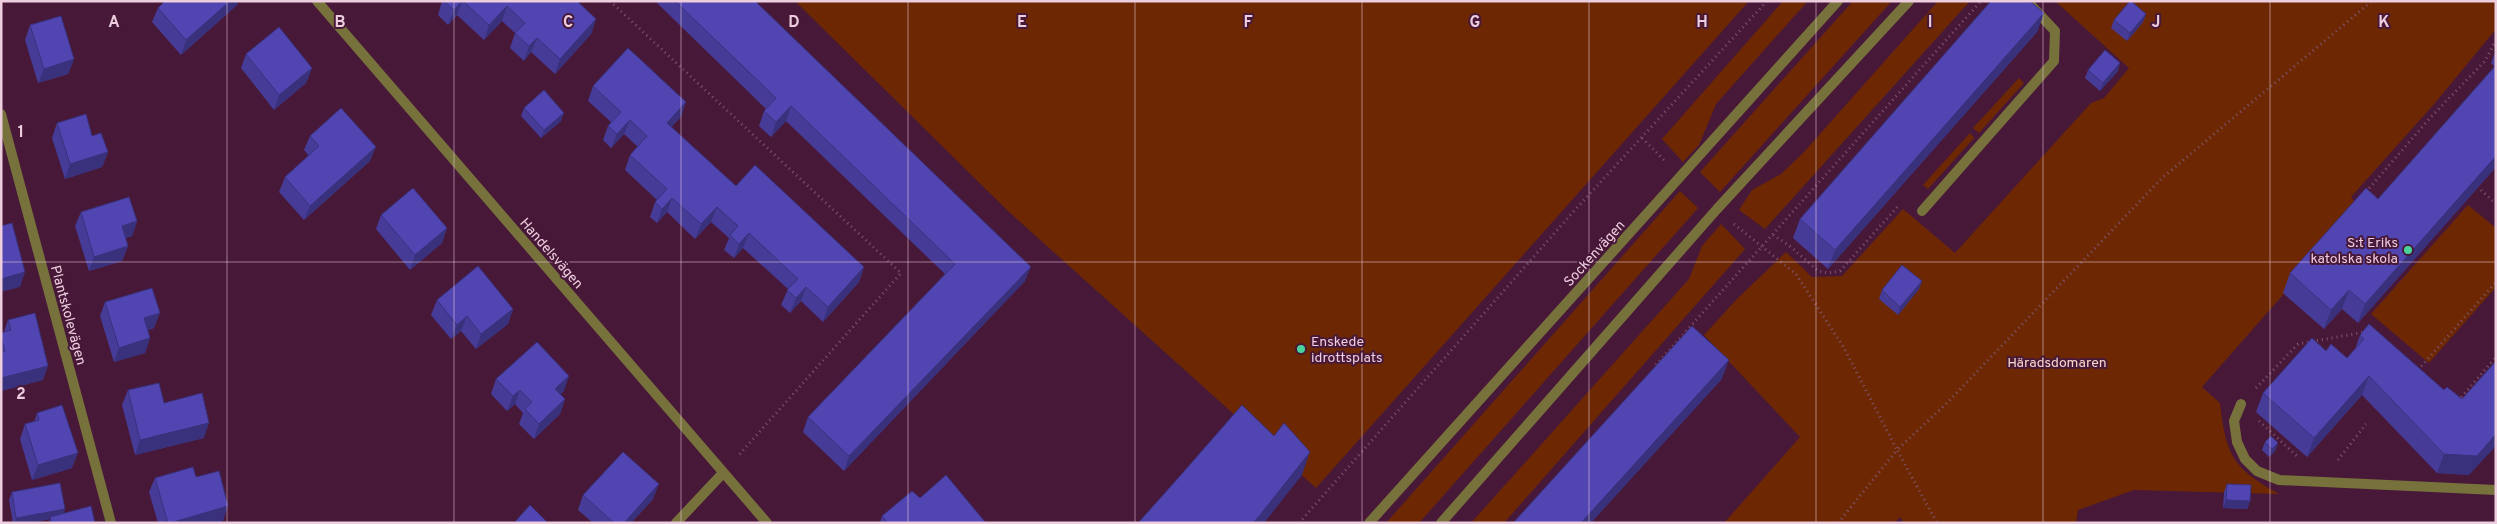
<svg xmlns="http://www.w3.org/2000/svg" width="2497" height="524" font-family="Overpass,sans-serif">
<rect width="100%" height="100%" fill="#481838"/>
<g fill="#6d2803">
<polygon points="795,1 1749,1 1316,488 1008,211"/>
<polygon points="1783,1 1808,1 1716,104 1699,145 1683,162 1662,139"/>
<polygon points="1853,1 1892,1 1720,192 1700,172"/>
<polygon points="1938,1 1970,1 1765,229 1739,210 1752,190 1781,174 1804,152"/>
<path d="M2055 1H2496V29L2435 103 2351 197 2359 208 2202 387 2220 403C2226 456 2233 468 2279 494L2134 490 2078 510 2076 523H1904L1900 517 1894 523H1724L1800 437 1704 335 1737 299 1786 252 1812 277 1842 276 1903 209 1955 253 2091 103 2104 98 2129 68Z"/>
<polygon points="2019,78 2024,83 1979,133 1973,128"/>
<polygon points="1970,133 1974,138 1928,189 1923,185"/>
<polygon points="1680,191 1698,208 1419,523 1386,523"/>
<polygon points="2468,205 2496,228 2496,287 2429,363 2371,314"/>
<polygon points="1721,224 1745,249 1504,523 1471,523 1689,279 1702,246"/>
</g>
<g fill="none" stroke-linecap="round" stroke-linejoin="round">
<g stroke="#7f5570" stroke-width="3" stroke-dasharray="1 4" stroke-linecap="butt">
<polyline points="610,1 901,273 738,456"/>
<polyline points="1642,138 1665,161"/>
<polyline points="2481,190 2496,204"/>
<polyline points="2366,192 2430,118 2485,61 2496,40"/>
<polyline points="1734,224 1796,274 1844,348 1897,450 1948,402 2162,178 2372,1"/>
<polyline points="1773,235 1791,247 1818,271 1828,273 1840,271 1899,205"/>
<polyline points="1656,365 1981,1"/>
<polyline points="2418,370 2496,282"/>
<polyline points="2256,388 2298,344 2365,332"/>
<polyline points="2458,401 2496,357"/>
<polyline points="2259,421 2298,457"/>
<polyline points="2338,460 2366,424"/>
<polyline points="1299,523 1574,211 1767,1"/>
<polyline points="1838,523 1897,450 1937,523"/>
</g>
<g stroke="#77713c" stroke-width="10">
<polyline points="1922,211 2054,61 2055,31 2027,1"/>
<polyline points="2241,404 2234,421 2237,442 2245,459 2257,471 2279,480 2496,490"/>
</g>
<g stroke="#77713c" stroke-width="10">
<polyline points="317,1 767,523"/>
<polyline points="1,114 111,523"/>
<polyline points="676,523 723,473"/>
</g>
<g stroke="#77713c" stroke-width="10">
<polyline points="1369,523 1838,1"/>
<polyline points="1441,523 1717,209 1909,1"/>
</g>
</g>
<g fill="#463c98">
<polygon points="165,1 238,1 237,5 181,55 152,22 158,8"/>
<polygon points="442,1 577,1 596,19 591,34 555,74 531,52 524,61 510,48 515,33 502,21 484,40 457,15 448,25 438,15"/>
<polygon points="655,1 755,1 1025,281 844,471 803,432 808,417 945,274 786,121 771,137 759,126 764,111 766,109"/>
<polygon points="2044,13 2037,32 1828,269 1793,238 1800,219"/>
<polygon points="2146,14 2143,22 2127,41 2111,28 2114,20"/>
<polygon points="30,25 74,59 68,74 38,83 25,40"/>
<polygon points="2496,50 2496,167 2358,323 2342,309 2324,329 2283,293 2290,273 2378,199 2495,67 2491,63"/>
<polygon points="246,54 312,68 306,83 274,110 241,68"/>
<polygon points="2088,70 2118,71 2100,91 2085,78"/>
<polygon points="593,86 681,117 671,127 736,186 864,267 859,282 823,322 801,301 790,313 781,305 788,289 743,248 734,258 724,250 729,238 711,222 695,239 667,212 657,223 650,217 655,202 657,200 625,170 630,155 638,147 624,134 611,148 603,140 608,126 611,122 588,101"/>
<polygon points="524,108 561,121 541,138 521,116"/>
<polygon points="57,123 92,136 108,152 102,167 65,179 52,138"/>
<polygon points="310,136 370,161 304,220 279,192 285,177 309,156 304,150"/>
<polygon points="81,212 137,221 132,236 125,238 128,246 122,261 89,271 75,226"/>
<polygon points="381,215 447,228 442,243 410,270 376,229"/>
<polygon points="1922,281 1919,289 1898,315 1879,299 1882,290"/>
<polygon points="437,300 513,309 508,324 476,349 461,331 451,339 431,315"/>
<polygon points="105,302 154,328 148,330 150,338 145,353 114,362 100,316"/>
<polygon points="8,320 43,380 1,391 1,333 4,332"/>
<polygon points="2369,324 2469,475 2437,473 2362,395 2307,457 2256,412 2263,393 2326,351 2347,358 2355,349 2360,335"/>
<polygon points="496,379 564,391 560,394 565,399 560,414 534,439 519,424 523,413 515,404 507,411 491,394"/>
<polygon points="128,390 164,403 204,438 135,455 122,405"/>
<polygon points="37,413 72,468 32,480 20,439 25,424 34,422"/>
<polygon points="2265,442 2275,451 2269,457 2262,450"/>
<polygon points="196,477 223,521 216,523 158,523 149,492 155,478"/>
<polygon points="2227,484 2250,501 2247,509 2223,508 2224,492"/>
<polygon points="12,492 65,509 63,514 95,523 48,523 50,519 30,523 13,523 9,500"/>
<polygon points="583,495 653,499 631,523 593,523 578,510"/>
<polygon points="920,498 986,523 880,523 882,516"/>
</g>
<g fill="#39317c">
<polygon points="230,1 238,1 237,5 181,55 186,40"/>
<polygon points="462,1 457,15 448,25 454,10"/>
<polygon points="507,6 502,21 484,40 489,25"/>
<polygon points="2044,13 2037,32 1828,269 1835,250"/>
<polygon points="2146,14 2143,22 2127,41 2130,33"/>
<polygon points="596,19 591,34 555,74 560,59"/>
<polygon points="537,38 531,52 524,61 529,46"/>
<polygon points="74,59 68,74 38,83 44,69"/>
<polygon points="2120,63 2118,71 2100,91 2103,83"/>
<polygon points="312,68 306,83 274,110 279,95"/>
<polygon points="686,102 681,117 662,137 667,123"/>
<polygon points="791,106 786,121 771,137 776,122"/>
<polygon points="564,113 561,121 541,138 544,130"/>
<polygon points="630,120 624,134 611,148 617,134"/>
<polygon points="376,147 370,161 304,220 310,206"/>
<polygon points="108,152 102,167 65,179 70,164"/>
<polygon points="2496,156 2496,167 2358,323 2365,304"/>
<polygon points="672,198 667,212 657,223 662,209"/>
<polygon points="717,207 711,222 695,239 701,224"/>
<polygon points="137,221 132,236 116,241 122,226"/>
<polygon points="447,228 442,243 410,270 415,255"/>
<polygon points="749,233 743,248 734,258 739,244"/>
<polygon points="128,246 122,261 89,271 94,257"/>
<polygon points="864,267 859,282 823,322 828,307"/>
<polygon points="1031,267 1025,281 844,471 849,456"/>
<polygon points="25,272 20,287 1,292 1,279"/>
<polygon points="1922,281 1919,289 1898,315 1900,307"/>
<polygon points="806,287 801,301 790,313 796,298"/>
<polygon points="2349,290 2342,309 2324,329 2331,310"/>
<polygon points="513,309 508,324 476,349 481,334"/>
<polygon points="160,313 154,328 139,332 144,318"/>
<polygon points="467,316 461,331 451,339 457,325"/>
<polygon points="150,338 145,353 114,362 119,348"/>
<polygon points="1729,360 1722,379 1591,523 1581,523"/>
<polygon points="48,366 43,380 1,391 1,378"/>
<polygon points="569,376 564,391 550,404 555,389"/>
<polygon points="2369,376 2362,395 2307,457 2314,438"/>
<polygon points="520,390 515,404 507,411 513,396"/>
<polygon points="565,399 560,414 534,439 539,424"/>
<polygon points="209,423 204,438 135,455 140,440"/>
<polygon points="2496,434 2496,446 2469,475 2437,473 2444,454"/>
<polygon points="2278,443 2275,451 2269,457 2272,449"/>
<polygon points="1310,452 1302,475 1264,523 1253,523"/>
<polygon points="78,453 72,468 32,480 38,465"/>
<polygon points="659,484 653,499 631,523 624,523"/>
<polygon points="2226,500 2250,501 2247,509 2223,508"/>
<polygon points="228,506 223,521 216,523 170,523"/>
<polygon points="65,509 62,517 50,517 50,519 30,523 15,523 16,518"/>
</g>
<g fill="#5146b1" stroke="#39317c">
<polygon points="165,1 230,1 186,40 158,8"/>
<polygon points="444,1 462,1 454,10"/>
<polygon points="463,1 577,1 596,19 560,59 537,38 529,46 515,33 525,23 507,6 489,25"/>
<polygon points="675,1 755,1 1031,267 849,456 808,417 955,264 791,106 776,122 764,111 776,98"/>
<polygon points="1991,1 2030,1 2044,13 1835,250 1800,219"/>
<polygon points="2130,1 2131,1 2146,14 2130,33 2114,20"/>
<polygon points="61,16 74,59 44,69 30,25"/>
<polygon points="279,27 312,68 279,95 246,54"/>
<polygon points="628,48 686,102 667,123 736,186 755,165 864,267 828,307 806,287 796,298 787,290 798,279 749,233 739,244 730,235 738,226 717,207 701,224 672,198 662,209 655,202 667,189 630,155 647,136 630,120 617,134 608,126 621,112 593,86"/>
<polygon points="2105,50 2120,63 2103,83 2088,70"/>
<polygon points="2496,65 2496,156 2365,304 2349,290 2331,310 2290,273 2366,188 2378,199"/>
<polygon points="544,90 564,113 544,130 524,108"/>
<polygon points="341,108 376,147 310,206 285,177 319,146 310,136"/>
<polygon points="86,114 92,136 101,133 108,152 70,164 57,123"/>
<polygon points="413,188 447,228 415,255 381,215"/>
<polygon points="129,197 137,221 122,226 128,246 94,257 81,212"/>
<polygon points="12,223 25,272 1,279 1,226"/>
<polygon points="1902,265 1922,281 1900,307 1882,290"/>
<polygon points="478,266 513,309 481,334 467,316 457,325 437,300"/>
<polygon points="152,288 160,313 144,318 150,338 119,348 105,302"/>
<polygon points="35,313 48,366 1,378 1,352 5,351 1,338 1,333 11,330 8,320"/>
<polygon points="2369,324 2444,390 2447,387 2462,399 2496,361 2496,434 2477,456 2444,454 2369,376 2314,438 2263,393 2312,338 2326,351 2331,344 2347,358 2364,339 2360,335"/>
<polygon points="1692,326 1729,360 1581,523 1513,523"/>
<polygon points="537,342 569,376 555,389 565,399 539,424 525,409 532,402 520,390 513,396 496,379"/>
<polygon points="159,383 164,403 202,393 209,423 140,440 128,390"/>
<polygon points="62,405 78,453 38,465 25,424 39,420 37,413"/>
<polygon points="1242,405 1274,436 1284,423 1310,452 1260,515 1253,523 1138,523 1180,476"/>
<polygon points="2271,436 2278,443 2272,449 2265,442"/>
<polygon points="623,452 659,484 624,523 614,523 583,495"/>
<polygon points="193,467 196,477 219,471 228,506 170,523 168,523 155,478"/>
<polygon points="946,475 986,523 888,523 882,516 912,491 920,498"/>
<polygon points="60,483 65,509 16,518 12,492"/>
<polygon points="2227,484 2251,485 2250,501 2226,500"/>
<polygon points="530,505 548,523 514,523"/>
<polygon points="91,506 95,523 52,523 50,517"/>
</g>
<path fill="none" stroke="#edcedf" stroke-width="1" stroke-opacity="0.55" d="M227 1V523M454 1V523M681 1V523M908 1V523M1135 1V523M1362 1V523M1589 1V523M1816 1V523M2043 1V523M2270 1V523M1 262H2496"/>
<g fill="#49d49c" stroke="#481838" stroke-width="2">
<circle cx="2408" cy="250" r="5"/>
<circle cx="1301" cy="349" r="5"/>
</g>
<g text-anchor="middle" stroke-width="4" stroke-linejoin="round" paint-order="stroke">
<g font-size="14" fill="#edcedf" stroke="#481838" text-anchor="end">
<text x="2398" y="247">S:t Eriks<tspan x="2398" dy="16">katolska skola</tspan></text>
<text x="1311" y="346" text-anchor="start">Enskede<tspan x="1311" dy="16">idrottsplats</tspan></text>
</g>
<g font-size="14" fill="#edcedf" stroke="#481838">
<text transform="translate(552 253) rotate(49)" y="5">Handelsvägen</text>
<text transform="translate(1594 253) rotate(-48)" y="5">Sockenvägen</text>
<text transform="translate(69 315) rotate(75)" y="5">Plantskolevägen</text>
</g>
<g font-size="14" fill="#f6d7ca" stroke="#481838">
<text x="2057" y="367">Häradsdomaren</text>
</g>
</g>
<g font-size="16" text-anchor="middle" font-weight="bold" fill="#edcedf" stroke="#481838" stroke-width="4" stroke-linejoin="round" paint-order="stroke">
<text x="114" y="27">A</text>
<text x="340" y="27">B</text>
<text x="568" y="27">C</text>
<text x="794" y="27">D</text>
<text x="1022" y="27">E</text>
<text x="1248" y="27">F</text>
<text x="1475" y="27">G</text>
<text x="1702" y="27">H</text>
<text x="1930" y="27">I</text>
<text x="2156" y="27">J</text>
<text x="2384" y="27">K</text>
<text x="21" y="137">1</text>
<text x="21" y="399">2</text>
</g>
<rect width="2497" height="524" fill="none" stroke="#edcedf" stroke-width="5"/>
</svg>
